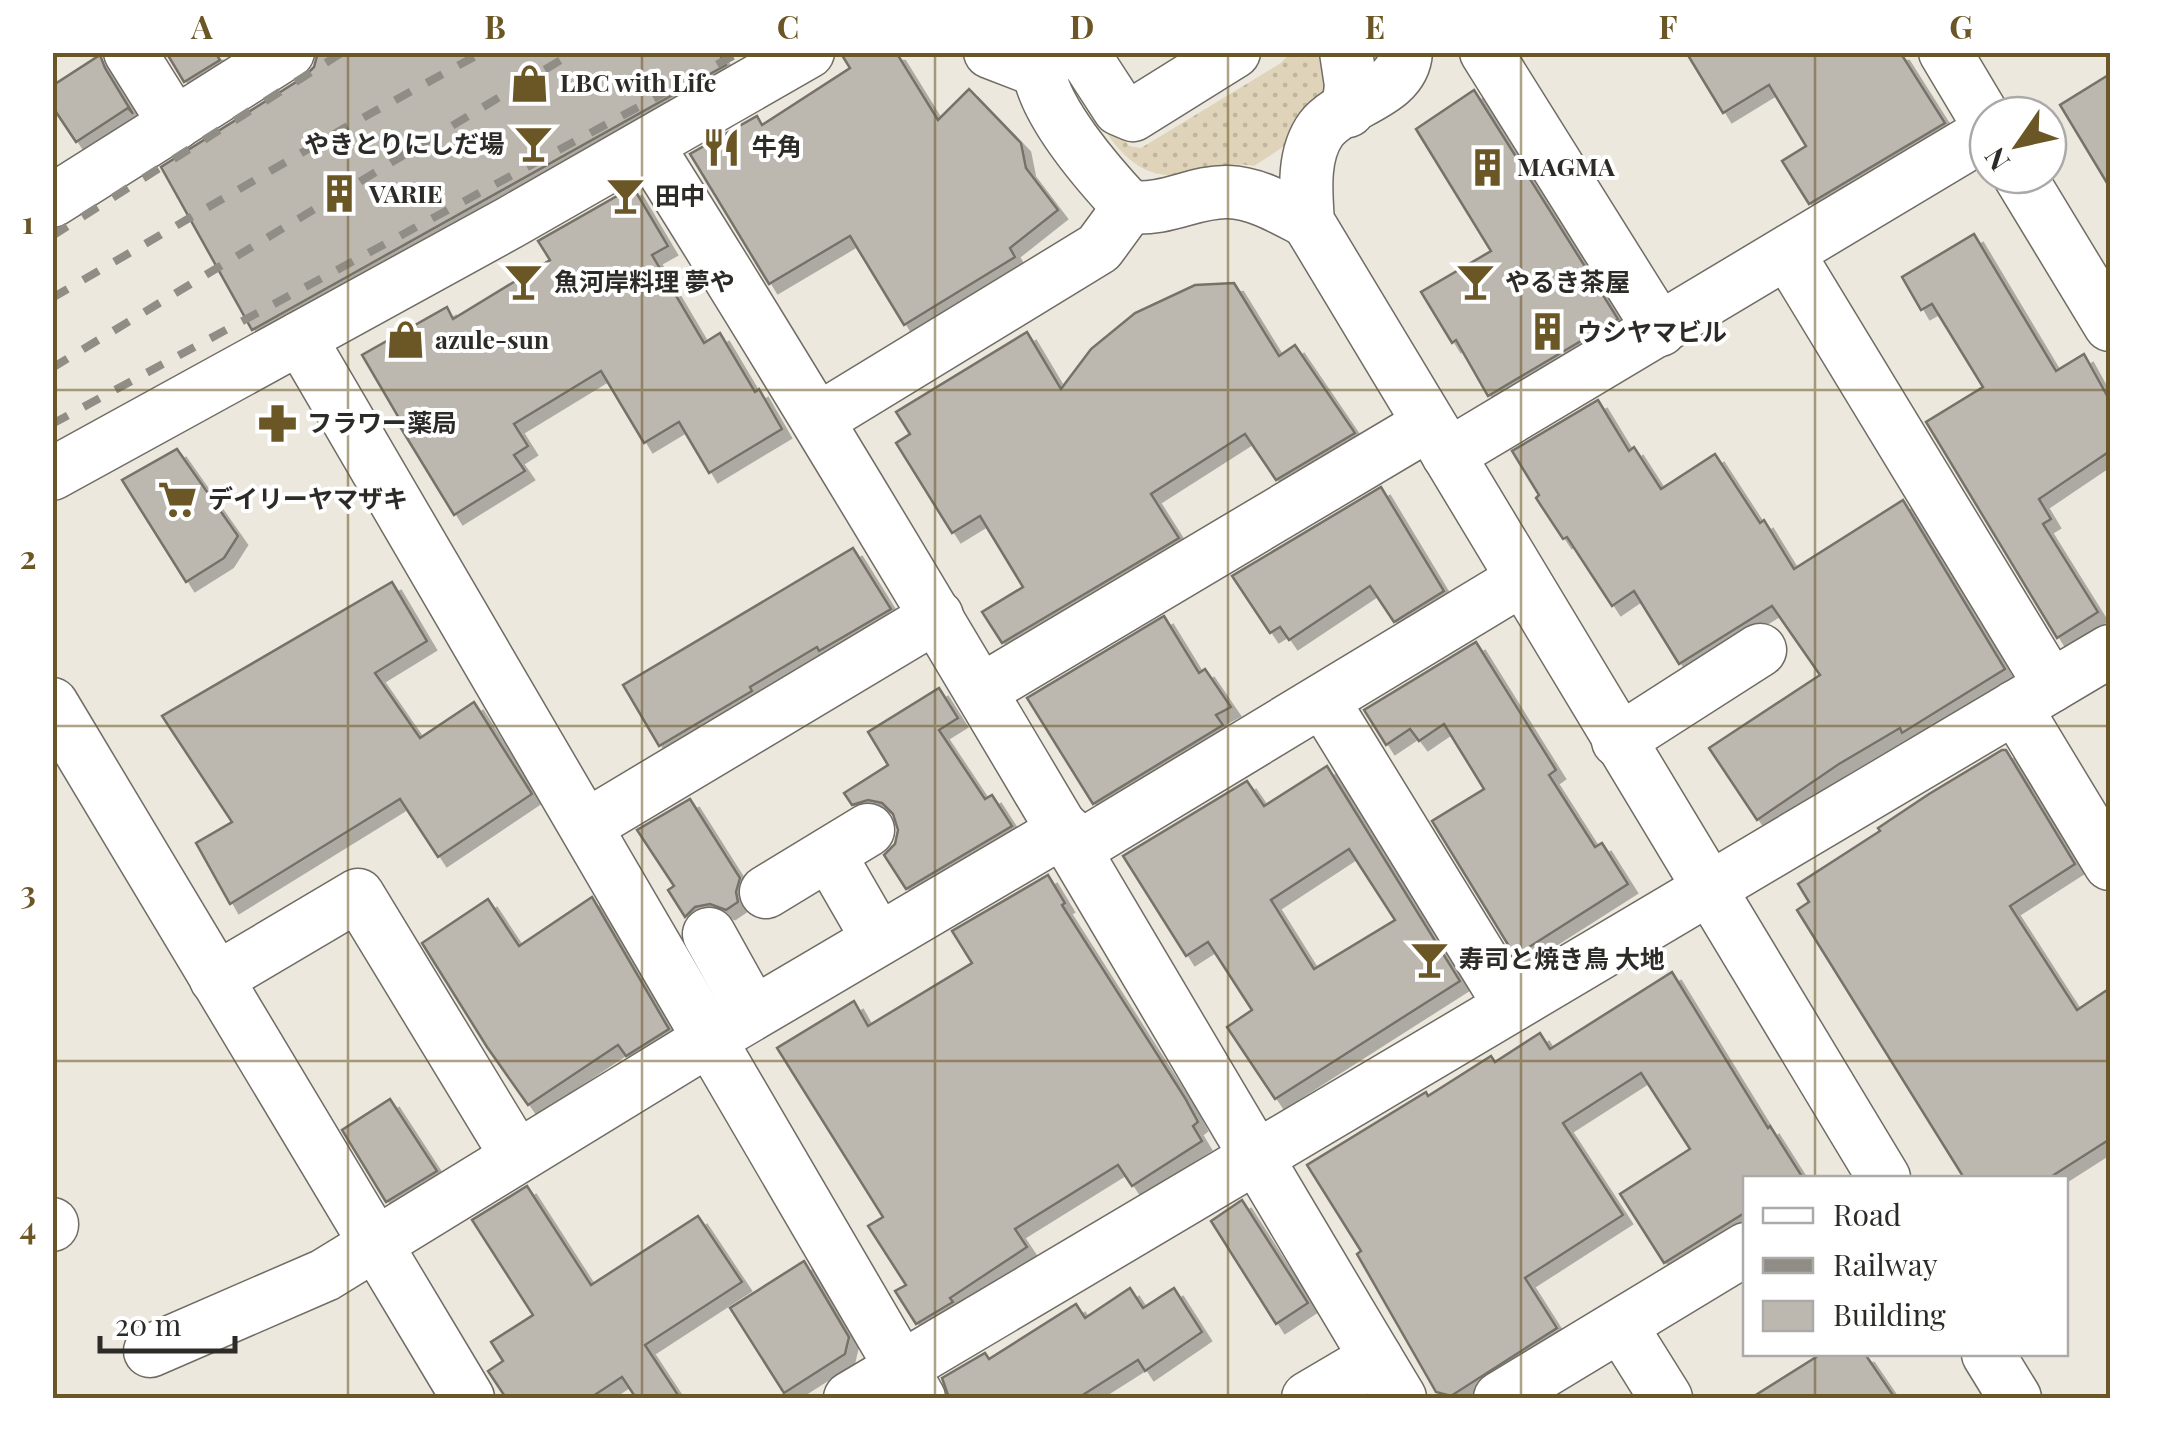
<svg xmlns="http://www.w3.org/2000/svg" width="2163" height="1451" font-family="'Playfair Display','Noto Sans JP',serif">
<defs>
<pattern id="grass-dots" width="8" height="8" patternUnits="userSpaceOnUse" patternTransform="scale(2.5)"><rect width="8" height="8" fill="#dfd3b9"/><path d="M2 2h.1M6 6h.1" fill="none" stroke="#c0b59f" stroke-width="1.8" stroke-linecap="round"/></pattern>
<filter id="shadow"><feDropShadow dx="9" dy="9" stdDeviation="0" flood-color="#0004"/></filter>
</defs>
<rect width="100%" height="100%" fill="#ece8de"/>
<path fill="url(#grass-dots)" d="M1290 53H1329V94L1292 141 1254 166C1231 161 1216 169 1193 173 1129 187 1109 134 1078 89L1087 83 1129 146 1141 148 1281 63Z"/>
<g fill="#bcb8af" stroke="#76726a" stroke-width="2.5" fill-rule="evenodd" filter="url(#shadow)">
<polygon points="166,52 215,52 220,60 184,82"/>
<polygon points="318,52 718,52 726,65 252,330 161,167 304,77 314,67"/>
<polygon points="840,52 896,52 938,120 969,89 1021,143 1026,168 1058,210 1010,248 1015,257 904,325 850,236 769,284 690,154 757,116 762,125 850,68"/>
<polygon points="1686,52 1900,52 1945,123 1809,204 1782,161 1806,146 1769,85 1723,113"/>
<polygon points="100,55 105,68 133,114 128,108 76,142 52,106 52,86"/>
<polygon points="2110,74 2110,188 2060,105"/>
<polygon points="1474,90 1618,319 1488,396 1456,340 1452,343 1421,292 1491,251 1416,129"/>
<polygon points="633,187 668,246 652,255 704,343 720,333 755,392 759,389 782,429 709,473 679,422 644,443 601,371 514,424 528,446 514,455 525,471 454,515 396,420 399,418 362,355 447,307 453,319 550,260 538,241"/>
<polygon points="1974,234 2056,371 2084,354 2110,401 2110,451 2039,499 2051,519 2043,524 2098,612 2057,638 1926,422 1983,387 1932,304 1921,310 1902,277"/>
<polygon points="1234,283 1279,356 1295,345 1355,433 1276,480 1245,434 1151,494 1179,538 1002,643 982,612 1023,587 980,516 952,533 896,443 910,434 896,412 1027,332 1061,389 1091,349 1135,313 1195,285"/>
<polygon points="1598,400 1629,451 1634,447 1661,489 1715,454 1760,523 1764,520 1794,569 1903,500 2005,669 1902,733 1900,728 1839,764 1757,820 1709,748 1820,675 1772,606 1679,664 1634,591 1612,606 1567,537 1563,539 1536,498 1539,495 1512,451"/>
<polygon points="177,449 238,536 224,558 186,582 122,480"/>
<polygon points="1381,487 1444,591 1394,622 1370,586 1289,640 1280,627 1270,633 1232,576"/>
<polygon points="853,548 891,609 819,651 817,647 750,687 752,691 659,746 623,685"/>
<polygon points="392,582 427,641 375,673 420,738 474,702 532,794 438,857 400,799 230,904 196,843 232,822 162,716"/>
<polygon points="1164,616 1199,673 1205,669 1231,707 1216,715 1223,725 1093,804 1027,698"/>
<polygon points="1476,642 1556,770 1549,775 1595,847 1602,843 1628,884 1515,956 1432,821 1484,789 1444,724 1419,741 1410,729 1386,745 1364,710"/>
<polygon points="939,688 958,718 939,730 985,799 992,795 1012,826 906,889 884,855 895,844 898,830 893,814 882,803 868,800 852,805 844,793 888,765 868,732"/>
<polygon points="2002,750 2006,750 2075,864 2010,906 2077,1010 2110,988 2110,1139 2049,1178 1964,1178 1797,910 1809,902 1798,884 1880,831 1878,828 1929,794"/>
<path d="M1327 766 1460 981 1275 1099 1227 1027 1252 1010 1208 942 1186 956 1123 856 1247 781 1264 806ZM1349 849 1395 920 1314 969 1271 900Z"/>
<polygon points="690,799 740,878 736,892 738,902 726,910 710,904 695,907 685,917 668,890 674,886 637,830"/>
<polygon points="1048,875 1065,903 1062,905 1185,1098 1198,1122 1193,1126 1202,1141 1132,1186 1118,1165 1015,1229 1027,1247 950,1298 953,1302 916,1324 895,1291 906,1285 868,1226 883,1217 777,1048 854,1001 868,1026 972,963 952,931"/>
<polygon points="592,897 669,1029 626,1056 618,1045 528,1105 487,1047 422,943 488,899 519,946"/>
<polygon points="1672,972 1768,1128 1770,1126 1803,1178 1746,1178 1746,1212 1664,1263 1620,1194 1690,1149 1641,1073 1563,1123 1623,1215 1525,1278 1557,1328 1451,1396 1436,1392 1357,1254 1361,1251 1307,1165 1426,1092 1428,1096 1491,1056 1495,1062 1540,1033 1550,1049"/>
<polygon points="390,1099 437,1171 386,1202 342,1130"/>
<polygon points="527,1186 591,1285 698,1216 742,1282 645,1345 680,1398 636,1398 622,1377 590,1398 506,1398 488,1371 503,1361 491,1342 533,1315 472,1220"/>
<polygon points="1242,1200 1308,1303 1276,1324 1211,1221"/>
<polygon points="804,1261 849,1337 845,1354 784,1393 730,1308"/>
<polygon points="1130,1288 1143,1308 1174,1288 1202,1332 1145,1371 1138,1360 1078,1398 949,1398 942,1378 985,1353 989,1359 1076,1304 1085,1318"/>
<polygon points="1821,1354 1865,1354 1895,1398 1751,1398"/>
</g>
<g fill="none" stroke-linecap="round" stroke-linejoin="round">
<defs>
<g id="minor">
<polyline points="130,52 175,124"/>
<polyline points="990,52 1039,71"/>
<path d="M1062 52 1043 65 1039 71C1045 113 1099 175 1129 207 1168 211 1194 191 1228 192 1257 193 1283 209 1308 222"/>
<polyline points="1082,52 1119,109 1133,115 1234,52"/>
<polyline points="1346,52 1351,85 1348,111"/>
<path d="M1406 52C1403 95 1343 100 1321 129 1302 155 1306 193 1308 222L1884 1178"/>
<polyline points="1486,52 1660,330"/>
<polyline points="1945,52 1988,124"/>
<path d="M647 145C907 558 1149 980 1400 1398"/>
<polyline points="2019,175 2110,325"/>
<polyline points="52,201 288,52"/>
<polyline points="1789,255 2051,686"/>
<polyline points="300,338 919,1398"/>
<polyline points="819,419 1099,248 1129,207"/>
<polyline points="1448,455 1988,132"/>
<polyline points="52,474 511,222 808,52"/>
<polyline points="982,690 1429,424"/>
<polyline points="1323,701 1510,1005"/>
<polyline points="52,704 468,1398"/>
<polyline points="2015,707 2110,864"/>
<polyline points="1618,741 1760,650"/>
<polyline points="586,826 937,616"/>
<polyline points="1076,849 1521,580"/>
<polyline points="829,854 878,939"/>
<polyline points="766,892 868,830"/>
<polyline points="709,934 753,1013"/>
<polyline points="216,979 358,895 516,1155"/>
<polyline points="52,1224 52,1225"/>
<polyline points="1621,1326 1666,1398"/>
<polyline points="150,1351 325,1275 710,1039 1065,830"/>
<polyline points="1988,1354 2015,1398"/>
<polyline points="850,1398 2110,651"/>
<polyline points="1308,1398 1376,1358"/>
<polyline points="1500,1398 1746,1249"/>
</g>
</defs>
<use href="#minor" stroke="#706c64" stroke-width="55"/>
<use href="#minor" stroke="#fff" stroke-width="52"/>
<g stroke="#908d86" stroke-width="8" stroke-dasharray="18 18" stroke-linecap="butt">
<polyline points="52,236 343,52"/>
<polyline points="52,298 346,127 483,52"/>
<polyline points="52,368 574,52"/>
<polyline points="52,424 740,52"/>
</g>
</g>
<path fill="none" stroke="#6b5625" stroke-width="2.5" stroke-opacity="0.55" d="M348 52V1398M642 52V1398M935 52V1398M1228 52V1398M1521 52V1398M1815 52V1178M52 390H2110M52 726H2110M52 1061H2110M1815 1354V1398"/>
<defs>
<symbol id="shop-bare" viewBox="-9 -9 18 18"><path d="M-5-2.5h2.3a2.7 3.5 0 0 1 5.4 0H5L5.5 6h-11ZM-1.5-2.5h3a1.5 2.3 0 0 0-3 0Z" fill="#6b5625" stroke="#fff" stroke-width="2.5" paint-order="stroke"/></symbol>
<symbol id="bar-bare" viewBox="-9 -9 18 18"><path d="M-6-5H6L.8 .8V4.5H3.5V6h-7V4.5H-.8V.8Z" fill="#6b5625" stroke="#fff" stroke-width="2.5" paint-order="stroke"/></symbol>
<symbol id="restaurant-bare" viewBox="-9 -9 18 18"><path d="M-5-6h1v4h1v-4h1v4h1v-4h1v5L-1.5 .5V6h-2V.5L-5-1ZM5-6V6H3V1.5H1.5Q1.5-4 5-6Z" fill="#6b5625" stroke="#fff" stroke-width="2.5" paint-order="stroke"/></symbol>
<symbol id="building-bare" viewBox="-9 -9 18 18"><path d="M-4-6H4V6H1V3H-1V6H-4ZM-2.5-4.3h1.7v1.8h-1.7ZM.8-4.3h1.7v1.8H.8ZM-2.5-1h1.7V.8h-1.7ZM.8-1h1.7V.8H.8Z" fill="#6b5625" stroke="#fff" stroke-width="2.5" paint-order="stroke"/></symbol>
<symbol id="pharmacy-bare" viewBox="-9 -9 18 18"><path d="M-2-6h4v4h4v4h-4v4h-4v-4h-4v-4h4Z" fill="#6b5625" stroke="#fff" stroke-width="2.5" paint-order="stroke"/></symbol>
<symbol id="supermarket-bare" viewBox="-9 -9 18 18"><path d="M-6-5.5h2.5l.6 2H6L4.5 2H-2.5L-4.4-4H-6ZM-1.5 3.2a1.3 1.3 0 1 0 .1 0ZM3 3.2a1.3 1.3 0 1 0 .1 0Z" fill="#6b5625" stroke="#fff" stroke-width="2.5" paint-order="stroke"/></symbol>
</defs>
<g fill-rule="evenodd">
<use href="#shop-bare" x="502" y="56" width="55" height="55"/>
<use href="#bar-bare" x="506" y="116" width="55" height="55"/>
<use href="#restaurant-bare" x="694" y="120" width="55" height="55"/>
<use href="#building-bare" x="1460" y="140" width="55" height="55"/>
<use href="#building-bare" x="312" y="166" width="55" height="55"/>
<use href="#bar-bare" x="598" y="168" width="55" height="55"/>
<use href="#bar-bare" x="496" y="254" width="55" height="55"/>
<use href="#bar-bare" x="1448" y="254" width="55" height="55"/>
<use href="#building-bare" x="1520" y="304" width="55" height="55"/>
<use href="#shop-bare" x="378" y="312" width="55" height="55"/>
<use href="#pharmacy-bare" x="250" y="396" width="55" height="55"/>
<use href="#supermarket-bare" x="150" y="472" width="55" height="55"/>
<use href="#bar-bare" x="1402" y="932" width="55" height="55"/>
</g>
<g text-anchor="middle" stroke-width="8" stroke-linejoin="round" paint-order="stroke">
<g font-size="25" font-weight="bold" fill="#2c2b27" stroke="#fff" text-anchor="start">
<text x="560" y="92">LBC with Life</text>
<text x="504" y="153" text-anchor="end">やきとりにしだ場</text>
<text x="752" y="156">牛角</text>
<text x="1517" y="176">MAGMA</text>
<text x="369" y="203">VARIE</text>
<text x="655" y="205">田中</text>
<text x="554" y="291">魚河岸料理 夢や</text>
<text x="1505" y="291">やるき茶屋</text>
<text x="1577" y="341">ウシヤマビル</text>
<text x="435" y="349">azule-sun</text>
<text x="307" y="432">フラワー薬局</text>
<text x="208" y="508">デイリーヤマザキ</text>
<text x="1459" y="968">寿司と焼き鳥 大地</text>
</g>
</g>
<rect width="2163" height="1451" fill="none" stroke="#ffffff" stroke-width="110"/>
<rect x="1743" y="1176" width="325" height="180" fill="#ffffff" stroke="#abaaa9" stroke-width="2.5"/>
<rect x="1763" y="1208" width="50" height="15" fill="#ffffff" stroke="#abaaa9" stroke-width="2.5"/>
<text x="1833" y="1226" font-size="30" fill="#2c2b27">Road</text>
<rect x="1763" y="1258" width="50" height="15" fill="#908d86" stroke="#abaaa9" stroke-width="2.5"/>
<text x="1833" y="1276" font-size="30" fill="#2c2b27">Railway</text>
<rect x="1763" y="1301" width="50" height="30" fill="#bcb8af" stroke="#abaaa9" stroke-width="2.5"/>
<text x="1833" y="1326" font-size="30" fill="#2c2b27">Building</text>
<g transform="translate(2018 145) rotate(236)"><circle r="48" fill="#ffffff" stroke="#abaaa9" stroke-width="2.5"/>
<path d="M0-8L18 38L0 25L-18 38Z" fill="#6b5625"/>
<text y="-15" font-size="28" font-weight="bold" text-anchor="middle" fill="#2c2b27">N</text>
</g>
<path d="M100 1336v15h135v-15" fill="none" stroke="#2c2b27" stroke-width="5"/>
<text x="115" y="1336" font-size="30" fill="#2c2b27" stroke="#ffffff" stroke-width="8" paint-order="stroke">20 m</text>
<rect x="55" y="55" width="2053" height="1341" fill="none" stroke="#6b5625" stroke-width="4"/>
<g font-size="32" text-anchor="middle" font-weight="bold" fill="#6b5625">
<text x="202" y="39">A</text>
<text x="495" y="39">B</text>
<text x="788" y="39">C</text>
<text x="1082" y="39">D</text>
<text x="1375" y="39">E</text>
<text x="1668" y="39">F</text>
<text x="1961" y="39">G</text>
<text x="28" y="234">1</text>
<text x="28" y="569">2</text>
<text x="28" y="904">3</text>
<text x="28" y="1240">4</text>
</g>
</svg>
